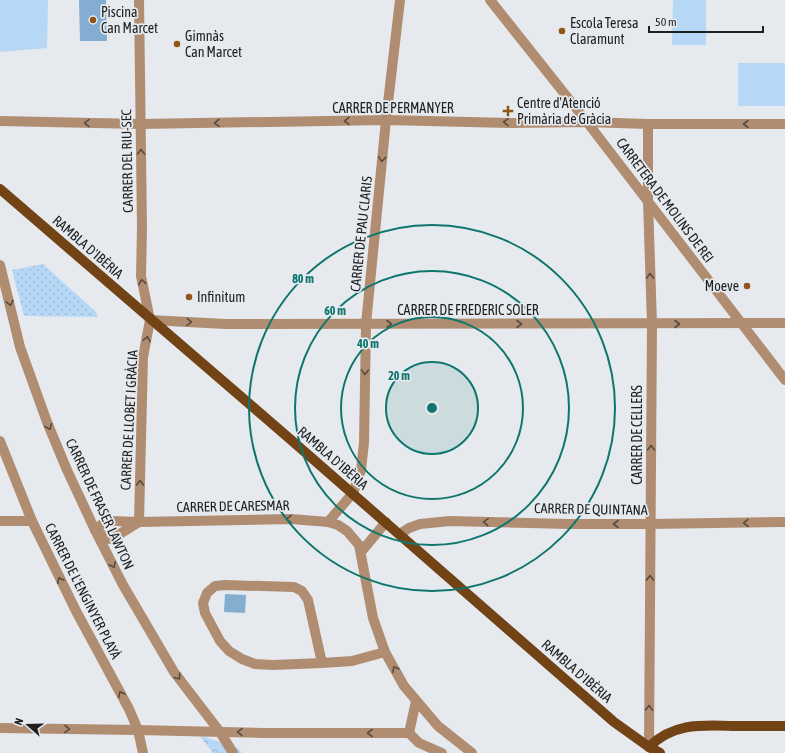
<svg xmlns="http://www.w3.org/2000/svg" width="785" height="753" font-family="'Asap Condensed',sans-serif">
<defs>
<pattern id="grass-dots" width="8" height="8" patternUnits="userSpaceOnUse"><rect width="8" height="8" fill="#b6d8f6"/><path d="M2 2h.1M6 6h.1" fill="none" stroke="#9cb9d3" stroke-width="1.8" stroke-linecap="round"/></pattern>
<pattern id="park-crowns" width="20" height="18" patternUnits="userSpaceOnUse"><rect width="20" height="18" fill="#b6d8f6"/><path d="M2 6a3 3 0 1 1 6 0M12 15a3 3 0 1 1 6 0" fill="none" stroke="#9cb9d3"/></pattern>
</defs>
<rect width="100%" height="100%" fill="#e6eaee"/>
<polygon fill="url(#grass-dots)" points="43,264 96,312 98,317 24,316 12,270"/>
<polygon fill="url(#park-crowns)" points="199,735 238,748 242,753 213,753"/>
<g fill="#b6d8f6">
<polygon points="0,0 48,0 47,48 0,52"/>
<polygon points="673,0 706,0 706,45 672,45"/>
<rect x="738" y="63" width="47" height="43"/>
</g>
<g fill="#83add1">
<polygon points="79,0 106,0 107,41 80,41"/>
<polygon points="225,594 246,595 245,613 224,612"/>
</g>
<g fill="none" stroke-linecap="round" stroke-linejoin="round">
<g stroke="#b08d71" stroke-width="10">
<polyline points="139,0 142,228 141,276 150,320 143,357 139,522"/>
<polyline points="490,0 587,122 785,380"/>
<polyline points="0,121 141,124 386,120 511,123 587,122 648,124 785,124"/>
<polyline points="648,124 648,201 652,324 649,747"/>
<polyline points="0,265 20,347 47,422 67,470 95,530 123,585 174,672 220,732 233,753"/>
<polyline points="150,320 225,324 785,323"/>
<polyline points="0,441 32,521 76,611 129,709 138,730 143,753"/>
<polyline points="0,521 32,521"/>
<polyline points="328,522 353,493 361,470 364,443 366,324 386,120 400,0"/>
<polyline points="95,530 101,525 111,521 139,522 291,519 328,522 338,525 347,531 359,545 373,618 385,652 404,686 438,726 472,753"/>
<polyline points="96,531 109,539 118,535 139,522"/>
<polyline points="400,534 409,528 420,524 450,521 568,524 650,524 785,522"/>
<polyline points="361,552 386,522"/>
<polyline points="322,663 273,665 255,664 242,659 229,651 220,641 205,613 203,603 207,593 215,586 225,585 294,587 302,591 308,600 322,663 352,661 385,652"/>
<polyline points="0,728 138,730 264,733 409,733 419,743 442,753"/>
<polyline points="409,733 416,701"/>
</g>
<g stroke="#724315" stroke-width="10">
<polyline points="0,189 290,439 614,722 649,747 660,753"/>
<path d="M649 747C673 723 701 725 732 726 750 726 767 726 785 726"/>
</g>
</g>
<defs><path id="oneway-chevron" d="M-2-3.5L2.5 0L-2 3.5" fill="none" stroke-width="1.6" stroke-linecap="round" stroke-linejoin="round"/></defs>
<g stroke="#584b40">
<use href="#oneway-chevron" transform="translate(347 121) rotate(179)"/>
<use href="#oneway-chevron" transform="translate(506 122) rotate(-179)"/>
<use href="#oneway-chevron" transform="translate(87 123) rotate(-179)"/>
<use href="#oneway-chevron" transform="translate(217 123) rotate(179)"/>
<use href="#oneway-chevron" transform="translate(746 124) rotate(-180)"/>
<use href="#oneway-chevron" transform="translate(141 152) rotate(-91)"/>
<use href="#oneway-chevron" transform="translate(382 159) rotate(96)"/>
<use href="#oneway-chevron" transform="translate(650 276) rotate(-92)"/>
<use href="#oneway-chevron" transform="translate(142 282) rotate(-101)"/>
<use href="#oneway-chevron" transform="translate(10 303) rotate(77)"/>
<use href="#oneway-chevron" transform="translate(189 322) rotate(4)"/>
<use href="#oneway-chevron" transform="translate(389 324)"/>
<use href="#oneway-chevron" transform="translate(519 324)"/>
<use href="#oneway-chevron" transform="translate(677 324)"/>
<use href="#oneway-chevron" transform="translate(147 339) rotate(-79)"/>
<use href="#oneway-chevron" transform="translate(365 372) rotate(91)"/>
<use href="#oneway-chevron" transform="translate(49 427) rotate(68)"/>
<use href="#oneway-chevron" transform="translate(651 448) rotate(-90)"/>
<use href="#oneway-chevron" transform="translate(140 483) rotate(-89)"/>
<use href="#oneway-chevron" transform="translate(289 519) rotate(-179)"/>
<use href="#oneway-chevron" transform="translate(486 522) rotate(-178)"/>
<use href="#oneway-chevron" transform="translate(746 523) rotate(179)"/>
<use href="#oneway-chevron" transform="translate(616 524) rotate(-180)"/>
<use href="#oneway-chevron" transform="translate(113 565) rotate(64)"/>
<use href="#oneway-chevron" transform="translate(650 578) rotate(-90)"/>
<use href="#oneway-chevron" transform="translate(60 580) rotate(-116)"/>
<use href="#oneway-chevron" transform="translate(395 669) rotate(-120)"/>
<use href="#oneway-chevron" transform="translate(178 677) rotate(53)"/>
<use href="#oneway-chevron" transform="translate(121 694) rotate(-119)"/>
<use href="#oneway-chevron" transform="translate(649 708) rotate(-89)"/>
<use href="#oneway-chevron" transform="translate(67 729) rotate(1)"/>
<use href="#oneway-chevron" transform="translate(240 732) rotate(-178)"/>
<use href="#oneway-chevron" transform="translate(370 733) rotate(-180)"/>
</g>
<circle cx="432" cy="408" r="46" fill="#0f766e" fill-opacity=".12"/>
<g fill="none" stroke="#0f766e" stroke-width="2">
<circle cx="432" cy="408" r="46"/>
<circle cx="432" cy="408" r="91"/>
<circle cx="432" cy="408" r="137"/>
<circle cx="432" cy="408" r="183"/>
</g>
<g fill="#925517" stroke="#e6eaee" stroke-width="1.5">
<circle cx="93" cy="20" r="4"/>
<circle cx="562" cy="31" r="4"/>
<circle cx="177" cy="44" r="4"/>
<path d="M506 105h4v4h4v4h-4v4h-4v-4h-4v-4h4z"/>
<circle cx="747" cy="286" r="4"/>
<circle cx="189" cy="297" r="4"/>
</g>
<g text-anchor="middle" stroke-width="3.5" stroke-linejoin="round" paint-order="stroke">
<g font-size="14" fill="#1d1f20" stroke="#e6eaee" text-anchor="start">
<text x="101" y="17">Piscina<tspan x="101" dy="16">Can Marcet</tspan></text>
<text x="570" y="28">Escola Teresa<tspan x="570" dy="16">Claramunt</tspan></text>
<text x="185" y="41">Gimnàs<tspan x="185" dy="16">Can Marcet</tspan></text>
<text x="517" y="108">Centre d'Atenció<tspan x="517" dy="16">Primària de Gràcia</tspan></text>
<text x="739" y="291" text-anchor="end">Moeve</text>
<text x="197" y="302">Infinitum</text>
</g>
<g font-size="14" fill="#1d1f20" stroke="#e6eaee">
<text x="393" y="113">CARRER DE PERMANYER</text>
<text transform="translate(127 161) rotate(-91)" y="5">CARRER DEL RIU-SEC</text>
<text transform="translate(665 200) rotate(53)" y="5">CARRETERA DE MOLINS DE REI</text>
<text transform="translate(361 234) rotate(-84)" y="5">CARRER DE PAU CLARIS</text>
<text transform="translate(88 247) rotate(41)" y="5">RAMBLA D'IBÈRIA</text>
<text x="468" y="315">CARRER DE FREDERIC SOLER</text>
<text transform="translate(129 420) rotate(-87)" y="5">CARRER DE LLOBET I GRÀCIA</text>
<text transform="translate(637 435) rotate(-90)" y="5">CARRER DE CELLERS</text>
<text transform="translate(333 458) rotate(41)" y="5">RAMBLA D'IBÈRIA</text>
<text transform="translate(100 504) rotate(65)" y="5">CARRER DE FRASER LAWTON</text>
<text transform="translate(233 506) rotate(-1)" y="5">CARRER DE CARESMAR</text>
<text transform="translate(591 509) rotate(1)" y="5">CARRER DE QUINTANA</text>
<text transform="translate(83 591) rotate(63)" y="5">CARRER DE L'ENGINYER PLAYÀ</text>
<text transform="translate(577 671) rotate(41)" y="5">RAMBLA D'IBÈRIA</text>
</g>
</g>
<circle cx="432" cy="408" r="6" fill="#0f766e" stroke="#e6eaee" stroke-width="2"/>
<g font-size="12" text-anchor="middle" font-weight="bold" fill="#0f766e" stroke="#e6eaee" stroke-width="3.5" stroke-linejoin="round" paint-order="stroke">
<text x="303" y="283">80 m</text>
<text x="335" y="315">60 m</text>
<text x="368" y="348">40 m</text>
<text x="399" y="380">20 m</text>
</g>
<g transform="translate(28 725) rotate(290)" stroke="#e6eaee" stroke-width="3" paint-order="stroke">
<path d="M0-3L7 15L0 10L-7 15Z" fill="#1d1f20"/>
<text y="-6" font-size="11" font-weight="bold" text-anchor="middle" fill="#1d1f20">N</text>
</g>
<path d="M649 26v6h114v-6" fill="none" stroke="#1d1f20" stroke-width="2"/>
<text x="655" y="26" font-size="12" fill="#1d1f20" stroke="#e6eaee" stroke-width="3" paint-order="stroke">50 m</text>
</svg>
